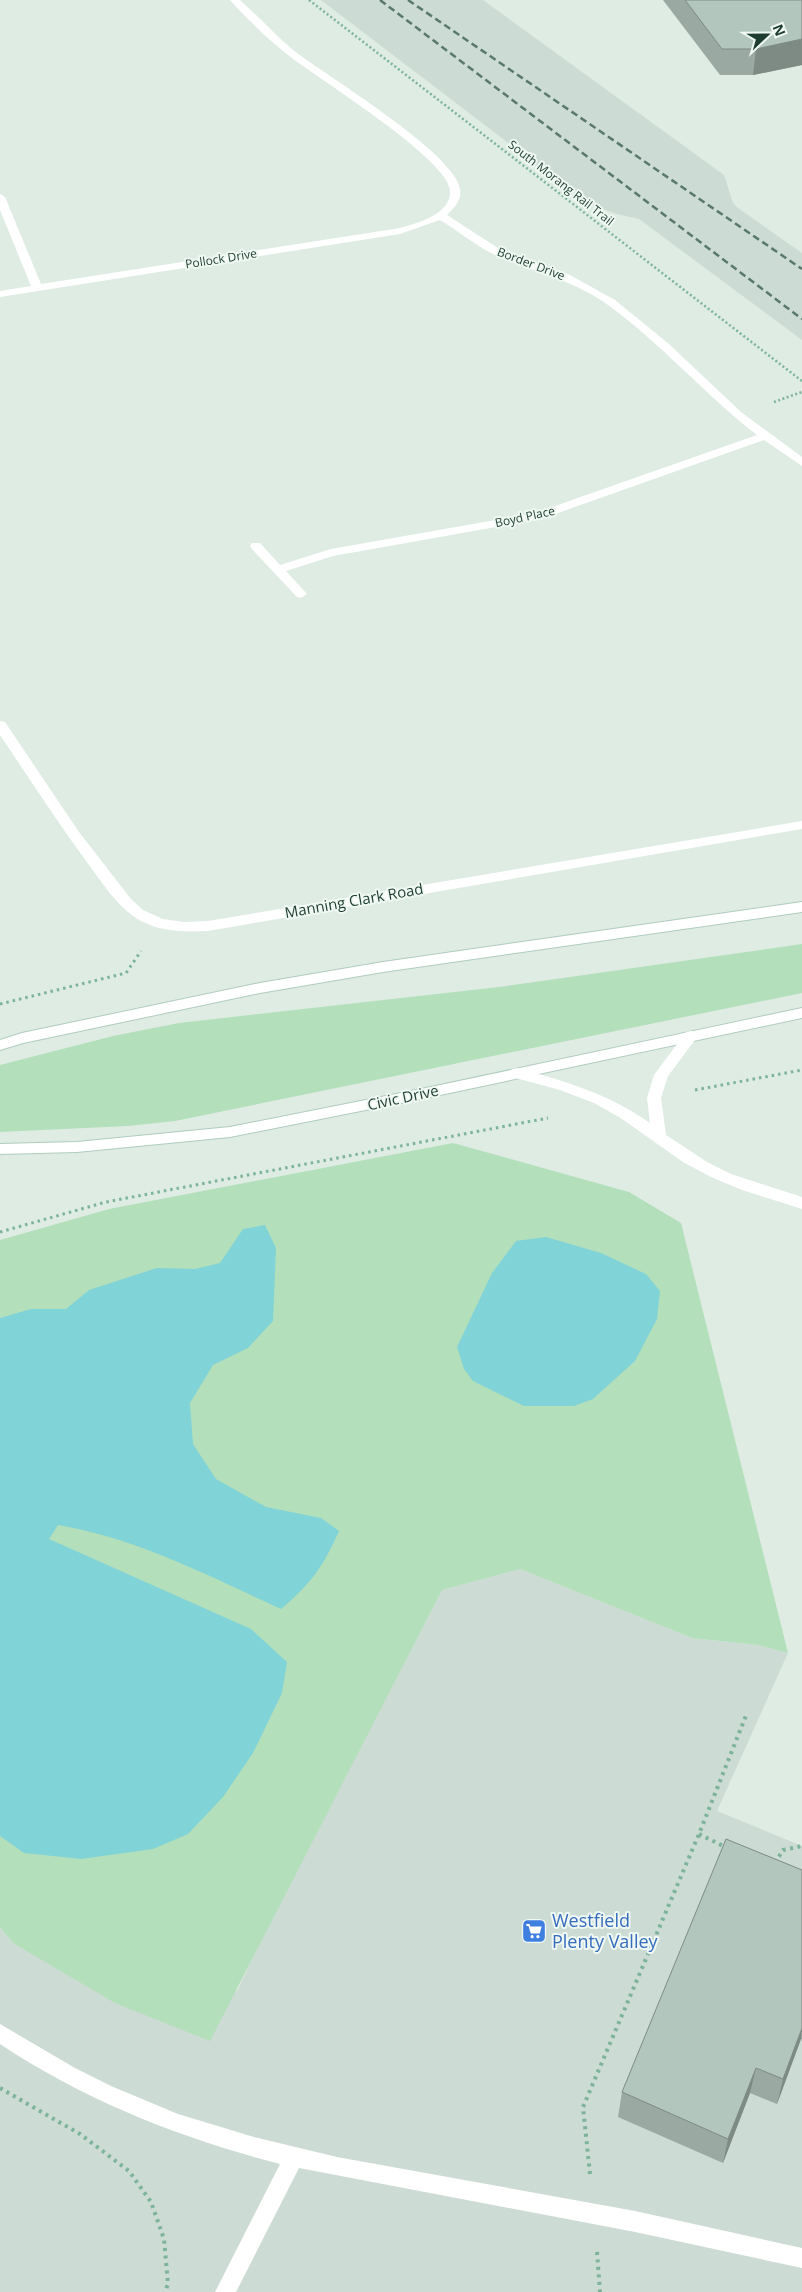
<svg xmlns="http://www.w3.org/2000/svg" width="802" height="2292" font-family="'Open Sans',sans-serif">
<rect width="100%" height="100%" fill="#deece4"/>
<g fill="#ccdbd3">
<polygon points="321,0 483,0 724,175 733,203 738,208 802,253 802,340 639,219 617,214 587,203"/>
<polygon points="520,1569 692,1638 758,1645 788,1653 717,1811 802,1846 802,2292 0,2292 0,1927 13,1943 237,1991 264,1934 442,1590"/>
</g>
<g fill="#b4dfbb">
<polygon points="802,944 802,993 175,1121 128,1126 0,1132 0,1065 113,1036 179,1023 499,987"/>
<polygon points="453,1143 629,1192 681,1223 788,1653 758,1645 692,1638 520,1569 442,1590 210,2041 115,2003 13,1943 0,1927 0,1240 109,1209"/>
</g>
<g fill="#80d3d7">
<path d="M265 1225 276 1248 273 1321 248 1348 213 1365 190 1403 193 1444 216 1479 266 1507 321 1518 339 1531C323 1567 311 1584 281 1609 209 1576 136 1538 58 1525L49 1539 251 1629 287 1662 282 1693 253 1753 223 1797 188 1834 153 1849 81 1859 24 1853 0 1836V1318L31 1309H66L89 1290 157 1268 195 1269 220 1263 243 1229Z"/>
<polygon points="546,1237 601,1253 646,1274 660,1291 657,1319 635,1361 593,1399 574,1406 524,1406 473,1381 464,1369 457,1347 492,1273 516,1241"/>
</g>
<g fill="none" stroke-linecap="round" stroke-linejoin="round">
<defs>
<g id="secondary">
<polygon points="802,902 802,912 383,972 260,993 23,1043 0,1050 0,1040 22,1033 260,983 383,962"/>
<polygon points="802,1008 802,1018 426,1098 230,1137 77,1152 0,1154 0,1144 77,1142 230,1127 426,1088"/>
</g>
</defs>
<use href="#secondary" stroke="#b0ccbf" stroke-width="2"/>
<g stroke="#7bb39b" stroke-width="2.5" stroke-dasharray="2 2.5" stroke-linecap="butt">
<polyline points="309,0 802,381"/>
<polyline points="774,402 802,392"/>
</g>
<g stroke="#7bb39b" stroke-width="3" stroke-dasharray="2.5 4" stroke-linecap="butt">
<polyline points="0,1004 126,973 141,951"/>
<polyline points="695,1090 802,1070"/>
<polyline points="0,1232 106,1202 548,1118"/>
</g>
<g stroke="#7bb39b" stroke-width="4" stroke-dasharray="3 4.5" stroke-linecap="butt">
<polyline points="699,1834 725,1847"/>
<polyline points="775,1863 783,1850 802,1846"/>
<polyline points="0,2088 80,2134 129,2171 151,2202 164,2239 168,2284 165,2292"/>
<polyline points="590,2174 583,2107 699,1834 747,1713"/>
<polyline points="597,2252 600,2292"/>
</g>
<path fill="#fff" fill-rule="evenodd" d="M691 1031 696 1032 698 1036 668 1076 661 1098 666 1135 707 1162 731 1174 802 1197V1209L742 1190 711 1177 683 1162 619 1117 594 1103 560 1090 512 1077 510 1073 512 1069 517 1068C565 1081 609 1094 650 1123L647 1098 654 1075 686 1032Z"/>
<g fill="#fff" fill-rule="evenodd">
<path d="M230 0H240C258 16 274 34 293 50 325 75 455 153 460 189 462 200 454 208 447 215L501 250 570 275 615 300 669 344 741 412 802 457V466L764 440 541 519 333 556 286 571 307 594 301 598 297 597 252 549 250 546 252 543H260L280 565 331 549 535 513 757 435C705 395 662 344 608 305 574 280 533 272 495 255 476 246 458 231 440 220L400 234 0 297V291L31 286 0 210V194L5 197 41 284 400 228C418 223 452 214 450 190 447 158 317 78 288 55 269 40 246 18 230 0Z"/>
<path d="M0 721 5 722 79 832 131 899 143 910 163 919 184 922 208 921 802 821V829L208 931C185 932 162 932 141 921 118 908 104 885 89 865 58 823 29 778 0 735Z"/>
<path d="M0 2024 75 2068 111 2086 178 2114 254 2137 337 2157 635 2211 802 2248V2268L635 2232 299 2168 236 2292H215L280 2164C180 2138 86 2101 0 2044Z"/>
</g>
<use href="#secondary" fill="#fff" fill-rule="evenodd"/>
<g stroke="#58796c" stroke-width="2.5" stroke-dasharray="7 4" stroke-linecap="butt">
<polyline points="380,0 802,319"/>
<polyline points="408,0 802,269"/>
</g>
</g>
<g fill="#9aaaa3">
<polygon points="663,0 802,0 802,65 753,75 720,75"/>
<polygon points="802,1870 802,2040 801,2039 777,2104 750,2093 723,2163 618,2117 622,2092"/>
</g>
<g fill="#7d8b84">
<polygon points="802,32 802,65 753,75 756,49"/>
<polygon points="802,2028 801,2039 777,2104 783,2079"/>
<polygon points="756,2068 750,2093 723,2163 728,2139"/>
</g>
<g fill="#b3c6bd" stroke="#7d8b84">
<polygon points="685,0 802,0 802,39 756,49 722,49"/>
<polygon points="726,1839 802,1870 802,2028 783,2079 756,2068 728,2139 622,2092"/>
</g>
<defs>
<symbol id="supermarket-square" viewBox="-11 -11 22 22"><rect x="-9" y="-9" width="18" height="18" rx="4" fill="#3f7fe0" stroke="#eff8f2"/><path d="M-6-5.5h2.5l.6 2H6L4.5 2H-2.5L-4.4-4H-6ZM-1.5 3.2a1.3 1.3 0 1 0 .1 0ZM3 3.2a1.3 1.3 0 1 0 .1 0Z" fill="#fff"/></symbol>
</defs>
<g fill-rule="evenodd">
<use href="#supermarket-square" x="520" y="1917" width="28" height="28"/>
</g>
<g text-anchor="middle" stroke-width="4" stroke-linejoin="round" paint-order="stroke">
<g font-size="12" fill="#1e3d31" stroke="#eff8f2">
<text transform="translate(561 183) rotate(38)" y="4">South Morang Rail Trail</text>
<text transform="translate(221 259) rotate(-9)" y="4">Pollock Drive</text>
<text transform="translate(531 264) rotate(21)" y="4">Border Drive</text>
<text transform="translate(525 517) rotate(-12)" y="4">Boyd Place</text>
</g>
<g font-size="15" fill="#1e3d31" stroke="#eff8f2">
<text transform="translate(354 901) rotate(-10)" y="5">Manning Clark Road</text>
<text transform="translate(403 1098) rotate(-12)" y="5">Civic Drive</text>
</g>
<g font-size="18" fill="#366cbe" stroke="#eff8f2" text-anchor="start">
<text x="552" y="1927">Westfield<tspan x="552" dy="21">Plenty Valley</tspan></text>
</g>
</g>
<g transform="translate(767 35) rotate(68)" stroke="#eff8f2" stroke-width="4" paint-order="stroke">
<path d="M0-4L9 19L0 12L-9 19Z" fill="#1e3d31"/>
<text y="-8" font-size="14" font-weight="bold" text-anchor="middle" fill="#1e3d31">N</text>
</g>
</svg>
